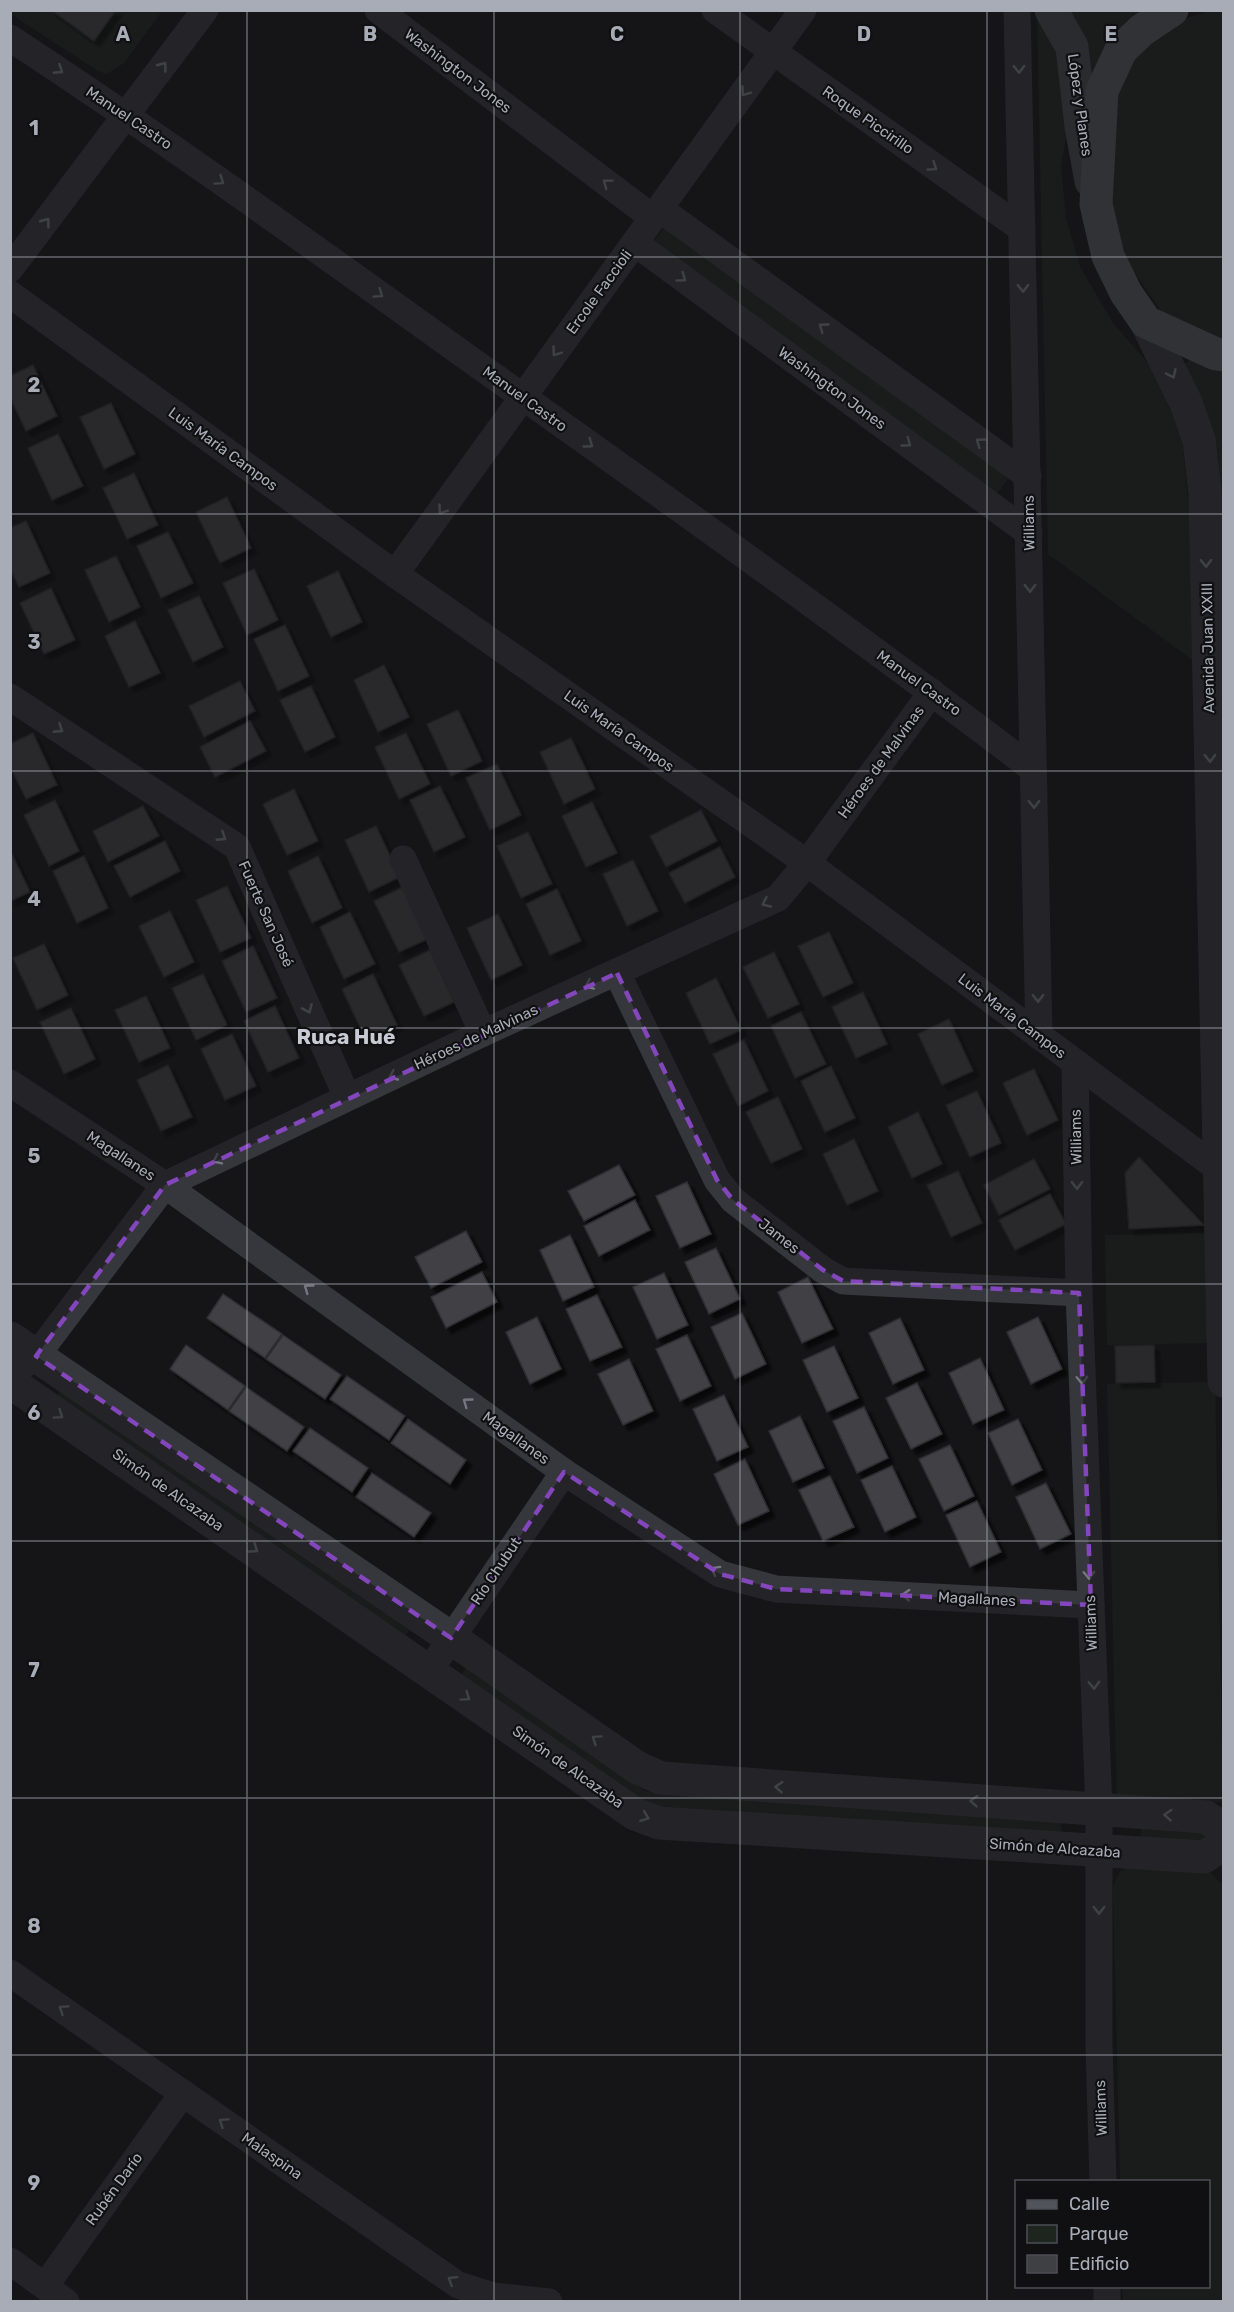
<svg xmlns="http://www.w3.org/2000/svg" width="1234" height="2312" font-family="Rubik,sans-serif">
<defs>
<filter id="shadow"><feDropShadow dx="5.5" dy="5.5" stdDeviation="1.5" flood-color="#0009"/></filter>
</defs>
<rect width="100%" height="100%" fill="#151517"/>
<g fill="#1d251e">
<polygon points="10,11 162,11 124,63 107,74 98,71 11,14"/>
<polygon points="1037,11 1057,32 1071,106 1061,167 1066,218 1080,267 1113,323 1161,378 1182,437 1191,531 1194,661 1048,554"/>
<polygon points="1063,11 1147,11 1090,106"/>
<polygon points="1211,11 1223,11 1223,347 1163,314 1133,270 1120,242 1112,216 1110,100 1149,36 1183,19"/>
<polygon points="666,225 1010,476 997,494 653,242"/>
<polygon points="1191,358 1223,368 1223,799 1214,447 1205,407 1184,365"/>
<polygon points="1213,1233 1214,1343 1107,1345 1105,1235"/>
<polygon points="1215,1382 1223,1802 1117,1804 1107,1384"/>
<polygon points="62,1388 410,1629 403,1638 56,1398"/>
<polygon points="467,1667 645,1791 1062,1820 1060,1835 645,1805 460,1677"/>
<polygon points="1141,1828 1206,1830 1206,1844 1140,1842"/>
<polygon points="1128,1867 1207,1870 1222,1884 1223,1888 1223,2301 1123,2301 1122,2287 1208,2286 1208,2182 1120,2181 1113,1887 1120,1871"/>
</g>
<g fill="#3f4044" stroke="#2f2f33" stroke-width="1.5" filter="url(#shadow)">
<polygon points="51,10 116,10 94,41"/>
<polygon points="33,365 57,416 26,431 10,397 10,376"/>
<polygon points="111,403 135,454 104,469 80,417"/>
<polygon points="58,434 83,486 52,500 28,448"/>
<polygon points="134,473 158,525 127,539 103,488"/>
<polygon points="227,497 251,548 220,563 196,512"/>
<polygon points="26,521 50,573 19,587 10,569 10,528"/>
<polygon points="168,532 193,583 161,598 137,546"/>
<polygon points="116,556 140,607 109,622 85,570"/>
<polygon points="254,569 278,620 247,635 223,583"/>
<polygon points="338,571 362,622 331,637 307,586"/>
<polygon points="51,588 75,640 44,654 20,603"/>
<polygon points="199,596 223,647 193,662 168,610"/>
<polygon points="135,621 160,673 129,687 105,636"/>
<polygon points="285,625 309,676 278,691 254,639"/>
<polygon points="384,665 409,717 378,732 354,680"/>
<polygon points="240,681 255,711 204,737 189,706"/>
<polygon points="311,686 335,737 305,752 280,700"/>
<polygon points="458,710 482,761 451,776 427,724"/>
<polygon points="250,721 266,751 215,777 200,747"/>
<polygon points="33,733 57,785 26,799 10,766 10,744"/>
<polygon points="406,733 430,784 399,799 375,747"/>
<polygon points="571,738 595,789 564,804 540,752"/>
<polygon points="497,764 521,815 490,830 466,778"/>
<polygon points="440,786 465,837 434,852 410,800"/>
<polygon points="294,789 318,841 287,855 263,804"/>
<polygon points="55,800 79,851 49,866 24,815"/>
<polygon points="592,802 617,853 586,867 562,816"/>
<polygon points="143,806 159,836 108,862 93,831"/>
<polygon points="701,810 717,841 666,867 650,836"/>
<polygon points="376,826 400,877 369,892 345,840"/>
<polygon points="528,832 552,884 521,898 497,846"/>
<polygon points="165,841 180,871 130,897 114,866"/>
<polygon points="720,847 735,877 685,903 669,873"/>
<polygon points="10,850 30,892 10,901"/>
<polygon points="84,856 108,908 77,923 53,871"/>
<polygon points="318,856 342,908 312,923 288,871"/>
<polygon points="633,860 658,911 627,926 603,874"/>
<polygon points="227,886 251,938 220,952 196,900"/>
<polygon points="405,886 430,938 399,952 374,901"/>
<polygon points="557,889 581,941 550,955 526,904"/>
<polygon points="170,911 194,962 164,977 139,926"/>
<polygon points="350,912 375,964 344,979 320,927"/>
<polygon points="498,914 522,965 491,980 467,928"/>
<polygon points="829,932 853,983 823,997 798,946"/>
<polygon points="44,944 68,995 37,1010 13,958"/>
<polygon points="253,946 277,998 246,1012 222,961"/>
<polygon points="430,950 454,1002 424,1016 399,965"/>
<polygon points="774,952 799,1004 768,1018 743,967"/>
<polygon points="203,974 227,1025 196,1040 172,988"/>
<polygon points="373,974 397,1025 366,1040 342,989"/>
<polygon points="716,978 741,1030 710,1044 686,993"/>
<polygon points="863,992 887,1044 856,1058 832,1007"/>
<polygon points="146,996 170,1048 139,1062 115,1010"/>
<polygon points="275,1006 299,1058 268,1072 244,1021"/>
<polygon points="71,1008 95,1059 64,1074 40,1022"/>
<polygon points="801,1012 826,1064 795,1078 771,1026"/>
<polygon points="949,1019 973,1071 942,1085 918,1034"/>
<polygon points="232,1034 256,1086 225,1100 201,1049"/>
<polygon points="744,1040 768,1091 738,1106 713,1054"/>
<polygon points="168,1065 192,1117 161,1131 137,1080"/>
<polygon points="831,1066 855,1118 825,1132 801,1081"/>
<polygon points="1034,1069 1058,1120 1027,1135 1003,1083"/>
<polygon points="977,1091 1001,1143 970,1157 946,1105"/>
<polygon points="778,1097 802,1149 771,1163 746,1112"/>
<polygon points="918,1112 942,1164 912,1178 888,1127"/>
<polygon points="854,1139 878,1191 847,1205 823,1154"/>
<polygon points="1139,1157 1204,1225 1129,1229 1125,1173"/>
<polygon points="1034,1159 1050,1189 999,1215 984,1185"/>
<polygon points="619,1165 635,1195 584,1221 568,1191"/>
<polygon points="958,1171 982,1223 951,1237 927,1185"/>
<polygon points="687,1182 711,1234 680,1248 656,1196"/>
<polygon points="1050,1194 1066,1224 1015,1250 999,1220"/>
<polygon points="635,1200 650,1230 599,1256 584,1226"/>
<polygon points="466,1231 482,1262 431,1288 415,1257"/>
<polygon points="570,1235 594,1287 563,1301 540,1250"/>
<polygon points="716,1248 740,1299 709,1314 685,1262"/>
<polygon points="482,1272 497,1302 446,1328 431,1297"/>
<polygon points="664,1273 688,1325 657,1339 633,1287"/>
<polygon points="808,1277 833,1329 802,1343 778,1292"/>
<polygon points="223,1294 282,1334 265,1358 207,1318"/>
<polygon points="597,1295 622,1347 590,1361 566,1309"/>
<polygon points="742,1313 766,1364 735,1379 711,1327"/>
<polygon points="537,1317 561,1369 530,1384 506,1332"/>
<polygon points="1038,1317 1062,1369 1031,1384 1007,1332"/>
<polygon points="900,1318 924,1370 893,1384 869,1333"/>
<polygon points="283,1335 341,1375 325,1399 266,1359"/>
<polygon points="687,1335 711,1386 680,1401 656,1349"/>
<polygon points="186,1345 245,1386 228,1410 170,1369"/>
<polygon points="1154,1345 1155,1382 1116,1383 1115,1346"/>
<polygon points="834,1346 858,1398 827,1412 803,1360"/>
<polygon points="980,1358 1004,1410 973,1424 949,1373"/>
<polygon points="629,1359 653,1411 623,1425 598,1374"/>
<polygon points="347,1376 405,1416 389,1440 330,1399"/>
<polygon points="917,1383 942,1434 911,1449 886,1398"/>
<polygon points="246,1387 304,1427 287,1451 229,1411"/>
<polygon points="724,1395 748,1447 717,1461 693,1409"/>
<polygon points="864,1407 888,1458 857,1473 833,1421"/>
<polygon points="800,1416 824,1468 793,1482 769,1431"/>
<polygon points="408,1419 466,1460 450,1484 391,1443"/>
<polygon points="1018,1419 1042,1470 1012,1485 988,1433"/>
<polygon points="310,1428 368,1468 352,1492 293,1451"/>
<polygon points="950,1445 974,1496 944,1511 919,1459"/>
<polygon points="745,1459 769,1511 738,1525 714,1474"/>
<polygon points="892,1466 916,1517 885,1532 861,1480"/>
<polygon points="372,1473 431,1513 414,1537 356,1497"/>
<polygon points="830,1476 854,1527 823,1541 799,1490"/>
<polygon points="1046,1483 1071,1534 1040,1549 1016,1497"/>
<polygon points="977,1501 1001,1552 970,1567 946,1515"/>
</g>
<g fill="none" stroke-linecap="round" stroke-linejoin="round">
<g stroke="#36373c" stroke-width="27">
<polyline points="378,10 653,218"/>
<polyline points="715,10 1022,229"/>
<polyline points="1017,10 1039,1036"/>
<path d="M10 38C167 141 319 251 471 360 660 494 849 629 1033 769"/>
<polyline points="660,209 1028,476"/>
<polyline points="635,243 1029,533"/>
<polyline points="10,269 205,10"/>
<polyline points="10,294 395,574 807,863 1224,1173"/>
<polyline points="395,574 803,10"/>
<polyline points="10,697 237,847 347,1097"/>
<polyline points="403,859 483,1033"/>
<polyline points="617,973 717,1180 733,1200 823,1270 843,1281 1079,1293"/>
<polyline points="1075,1064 1079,1293 1099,1810 1099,2045 1103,2182"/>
<polyline points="10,1083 165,1185 564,1472 720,1574 776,1589 1091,1605"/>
<polyline points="10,1375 36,1356 165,1185 483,1033 778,898 807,863 932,692"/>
<polyline points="429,1671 564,1472"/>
<polyline points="10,1973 458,2285 493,2296 549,2302"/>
<polyline points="10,2261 66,2302"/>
<polyline points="45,2286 183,2093"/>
<polyline points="1107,2286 1107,2302"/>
</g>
<g stroke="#36373c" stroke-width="33">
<polyline points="1146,322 1186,403 1199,440 1205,493 1224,1381"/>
<polyline points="10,1338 451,1638 638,1768 661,1778 1206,1817 1224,1829"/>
<polyline points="10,1382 635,1814 659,1823 1204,1857 1224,1844"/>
</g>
<polyline stroke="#44464c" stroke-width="33" points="1051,10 1072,47 1081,126 1091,181"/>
<polyline stroke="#52545b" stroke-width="33" points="1172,10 1142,30 1121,50 1102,91 1096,204 1108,256 1126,293 1146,322 1216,354 1224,355"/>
</g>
<defs><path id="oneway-chevron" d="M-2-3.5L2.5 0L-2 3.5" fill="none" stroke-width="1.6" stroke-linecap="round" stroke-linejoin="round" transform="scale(1.5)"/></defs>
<g stroke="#74777f">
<use href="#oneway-chevron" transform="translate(163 66) rotate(-53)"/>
<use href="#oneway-chevron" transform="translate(1019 69) rotate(89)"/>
<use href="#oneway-chevron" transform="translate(59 70) rotate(33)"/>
<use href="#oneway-chevron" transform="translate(745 92) rotate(126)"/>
<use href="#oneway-chevron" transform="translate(933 167) rotate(35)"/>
<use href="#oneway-chevron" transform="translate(220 181) rotate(35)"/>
<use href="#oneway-chevron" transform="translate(607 183) rotate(-143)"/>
<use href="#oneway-chevron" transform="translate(46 222) rotate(-53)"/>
<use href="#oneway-chevron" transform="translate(682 278) rotate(36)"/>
<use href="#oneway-chevron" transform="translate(1023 288) rotate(89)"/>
<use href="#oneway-chevron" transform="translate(379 294) rotate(35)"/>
<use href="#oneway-chevron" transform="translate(823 327) rotate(-144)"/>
<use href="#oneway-chevron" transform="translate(556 352) rotate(126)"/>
<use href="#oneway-chevron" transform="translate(1172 374) rotate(65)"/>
<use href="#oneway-chevron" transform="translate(980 442) rotate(-144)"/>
<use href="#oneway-chevron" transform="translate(907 443) rotate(36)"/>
<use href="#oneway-chevron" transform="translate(589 444) rotate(36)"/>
<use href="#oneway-chevron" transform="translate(442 510) rotate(126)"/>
<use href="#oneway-chevron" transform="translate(1206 563) rotate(89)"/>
<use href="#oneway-chevron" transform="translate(1030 588) rotate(89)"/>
<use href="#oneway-chevron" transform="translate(59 729) rotate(33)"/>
<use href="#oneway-chevron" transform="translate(1210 758) rotate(89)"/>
<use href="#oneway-chevron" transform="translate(1034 804) rotate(89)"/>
<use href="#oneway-chevron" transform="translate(222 837) rotate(33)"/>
<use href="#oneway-chevron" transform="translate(766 903) rotate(155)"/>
<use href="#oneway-chevron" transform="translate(589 985) rotate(156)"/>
<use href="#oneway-chevron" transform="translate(1038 998) rotate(89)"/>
<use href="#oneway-chevron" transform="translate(308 1009) rotate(66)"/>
<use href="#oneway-chevron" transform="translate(393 1076) rotate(155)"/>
<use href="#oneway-chevron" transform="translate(217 1160) rotate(154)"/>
<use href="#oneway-chevron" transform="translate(1077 1185) rotate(89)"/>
<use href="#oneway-chevron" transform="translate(308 1288) rotate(-144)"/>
<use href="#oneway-chevron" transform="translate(1082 1380) rotate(88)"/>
<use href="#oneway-chevron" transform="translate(467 1402) rotate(-144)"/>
<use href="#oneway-chevron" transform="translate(59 1415) rotate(35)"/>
<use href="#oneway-chevron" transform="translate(254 1549) rotate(35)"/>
<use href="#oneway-chevron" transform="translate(715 1570) rotate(-151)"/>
<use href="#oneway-chevron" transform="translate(1089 1575) rotate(88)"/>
<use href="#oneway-chevron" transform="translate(906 1595) rotate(-177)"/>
<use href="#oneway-chevron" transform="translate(1094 1685) rotate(88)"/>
<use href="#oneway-chevron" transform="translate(466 1697) rotate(35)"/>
<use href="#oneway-chevron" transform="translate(596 1739) rotate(-145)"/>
<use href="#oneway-chevron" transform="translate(779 1787) rotate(-176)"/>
<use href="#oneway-chevron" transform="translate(974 1801) rotate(-176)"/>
<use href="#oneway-chevron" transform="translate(1168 1815) rotate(-176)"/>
<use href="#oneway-chevron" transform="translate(645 1817) rotate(21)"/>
<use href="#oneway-chevron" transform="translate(1099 1910) rotate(90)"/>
<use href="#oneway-chevron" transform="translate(63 2009) rotate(-145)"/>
<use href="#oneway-chevron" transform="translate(223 2122) rotate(-145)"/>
<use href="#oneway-chevron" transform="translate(452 2280) rotate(-148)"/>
</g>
<path d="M0 0H1234V2312H0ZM617 973 717 1180 733 1200 823 1270 843 1281 1079 1293 1091 1605 776 1589 720 1574 564 1472 451 1638 36 1356 165 1185Z" fill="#151517" fill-opacity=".55" fill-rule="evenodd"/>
<path fill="none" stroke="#8446bd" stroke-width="4.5" stroke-dasharray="12 8" stroke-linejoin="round" d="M617 973 717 1180 733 1200 823 1270 843 1281 1079 1293 1091 1605 776 1589 720 1574 564 1472 451 1638 36 1356 165 1185Z"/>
<path fill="none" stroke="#a7acb6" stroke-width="1.5" stroke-opacity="0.55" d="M247 10V2302M494 10V2302M740 10V2302M987 10V2302M10 257H1224M10 514H1224M10 771H1224M10 1028H1224M10 1284H1224M10 1541H1224M10 1798H1224M10 2055H1224"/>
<g text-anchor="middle" stroke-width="4.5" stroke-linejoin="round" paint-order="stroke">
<g font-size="15" fill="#a7acb6" stroke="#101012">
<text transform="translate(458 71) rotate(37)" y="5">Washington Jones</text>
<text transform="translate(1080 105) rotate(82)" y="5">López y Planes</text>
<text transform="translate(129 118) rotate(34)" y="5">Manuel Castro</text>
<text transform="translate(868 120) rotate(35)" y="5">Roque Piccirillo</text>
<text transform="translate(599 292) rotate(-54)" y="5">Ercole Faccioli</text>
<text transform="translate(832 388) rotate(36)" y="5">Washington Jones</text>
<text transform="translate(525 399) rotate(36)" y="5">Manuel Castro</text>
<text transform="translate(223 449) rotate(36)" y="5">Luis María Campos</text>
<text transform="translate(1029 523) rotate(-91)" y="5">Williams</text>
<text transform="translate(1208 648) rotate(-91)" y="5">Avenida Juan XXIII</text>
<text transform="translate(919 683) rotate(36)" y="5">Manuel Castro</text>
<text transform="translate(619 731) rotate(35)" y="5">Luis María Campos</text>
<text transform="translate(881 762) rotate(-54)" y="5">Héroes de Malvinas</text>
<text transform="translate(266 914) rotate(66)" y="5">Fuerte San José</text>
<text transform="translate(1012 1016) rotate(37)" y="5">Luis María Campos</text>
<text transform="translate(476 1037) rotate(-25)" y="5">Héroes de Malvinas</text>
<text transform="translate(1076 1137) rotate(-91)" y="5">Williams</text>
<text transform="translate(121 1156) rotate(33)" y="5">Magallanes</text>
<text transform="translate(779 1236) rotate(38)" y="5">James</text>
<text transform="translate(516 1438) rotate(36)" y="5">Magallanes</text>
<text transform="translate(168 1490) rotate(35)" y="5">Simón de Alcazaba</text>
<text transform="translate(496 1571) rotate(-56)" y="5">Río Chubut</text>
<text transform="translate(977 1599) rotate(3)" y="5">Magallanes</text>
<text transform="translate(1091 1623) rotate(-92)" y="5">Williams</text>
<text transform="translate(568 1767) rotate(35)" y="5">Simón de Alcazaba</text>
<text transform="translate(1055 1848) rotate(4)" y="5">Simón de Alcazaba</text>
<text transform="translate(1101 2108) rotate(-92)" y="5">Williams</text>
<text transform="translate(272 2156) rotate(35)" y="5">Malaspina</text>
<text transform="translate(114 2189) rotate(-54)" y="5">Rubén Darío</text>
</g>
<g font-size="21" font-weight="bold" fill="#c8cbd3" stroke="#101012">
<text x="346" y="1044">Ruca Hué</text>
</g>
</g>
<g font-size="20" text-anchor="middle" font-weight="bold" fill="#a7acb6" stroke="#101012" stroke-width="4.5" stroke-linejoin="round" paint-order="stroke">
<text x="123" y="41">A</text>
<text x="370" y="41">B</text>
<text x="617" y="41">C</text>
<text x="864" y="41">D</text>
<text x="1111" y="41">E</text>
<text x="34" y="135">1</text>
<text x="34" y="392">2</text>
<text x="34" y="649">3</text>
<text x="34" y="906">4</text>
<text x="34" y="1163">5</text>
<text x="34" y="1420">6</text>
<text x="34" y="1677">7</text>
<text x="34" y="1933">8</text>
<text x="34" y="2190">9</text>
</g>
<rect width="1234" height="2312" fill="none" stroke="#a7acb6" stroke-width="24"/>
<rect x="1015" y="2180" width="195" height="108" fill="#101012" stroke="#4c4e54" stroke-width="1.5"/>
<rect x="1027" y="2200" width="30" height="9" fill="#52545b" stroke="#4c4e54" stroke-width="1.5"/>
<text x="1069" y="2210" font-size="18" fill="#a7acb6">Calle</text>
<rect x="1027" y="2225" width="30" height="18" fill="#1d251e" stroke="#4c4e54" stroke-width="1.5"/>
<text x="1069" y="2240" font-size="18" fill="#a7acb6">Parque</text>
<rect x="1027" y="2255" width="30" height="18" fill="#3f4044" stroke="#4c4e54" stroke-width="1.5"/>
<text x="1069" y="2270" font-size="18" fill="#a7acb6">Edificio</text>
</svg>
